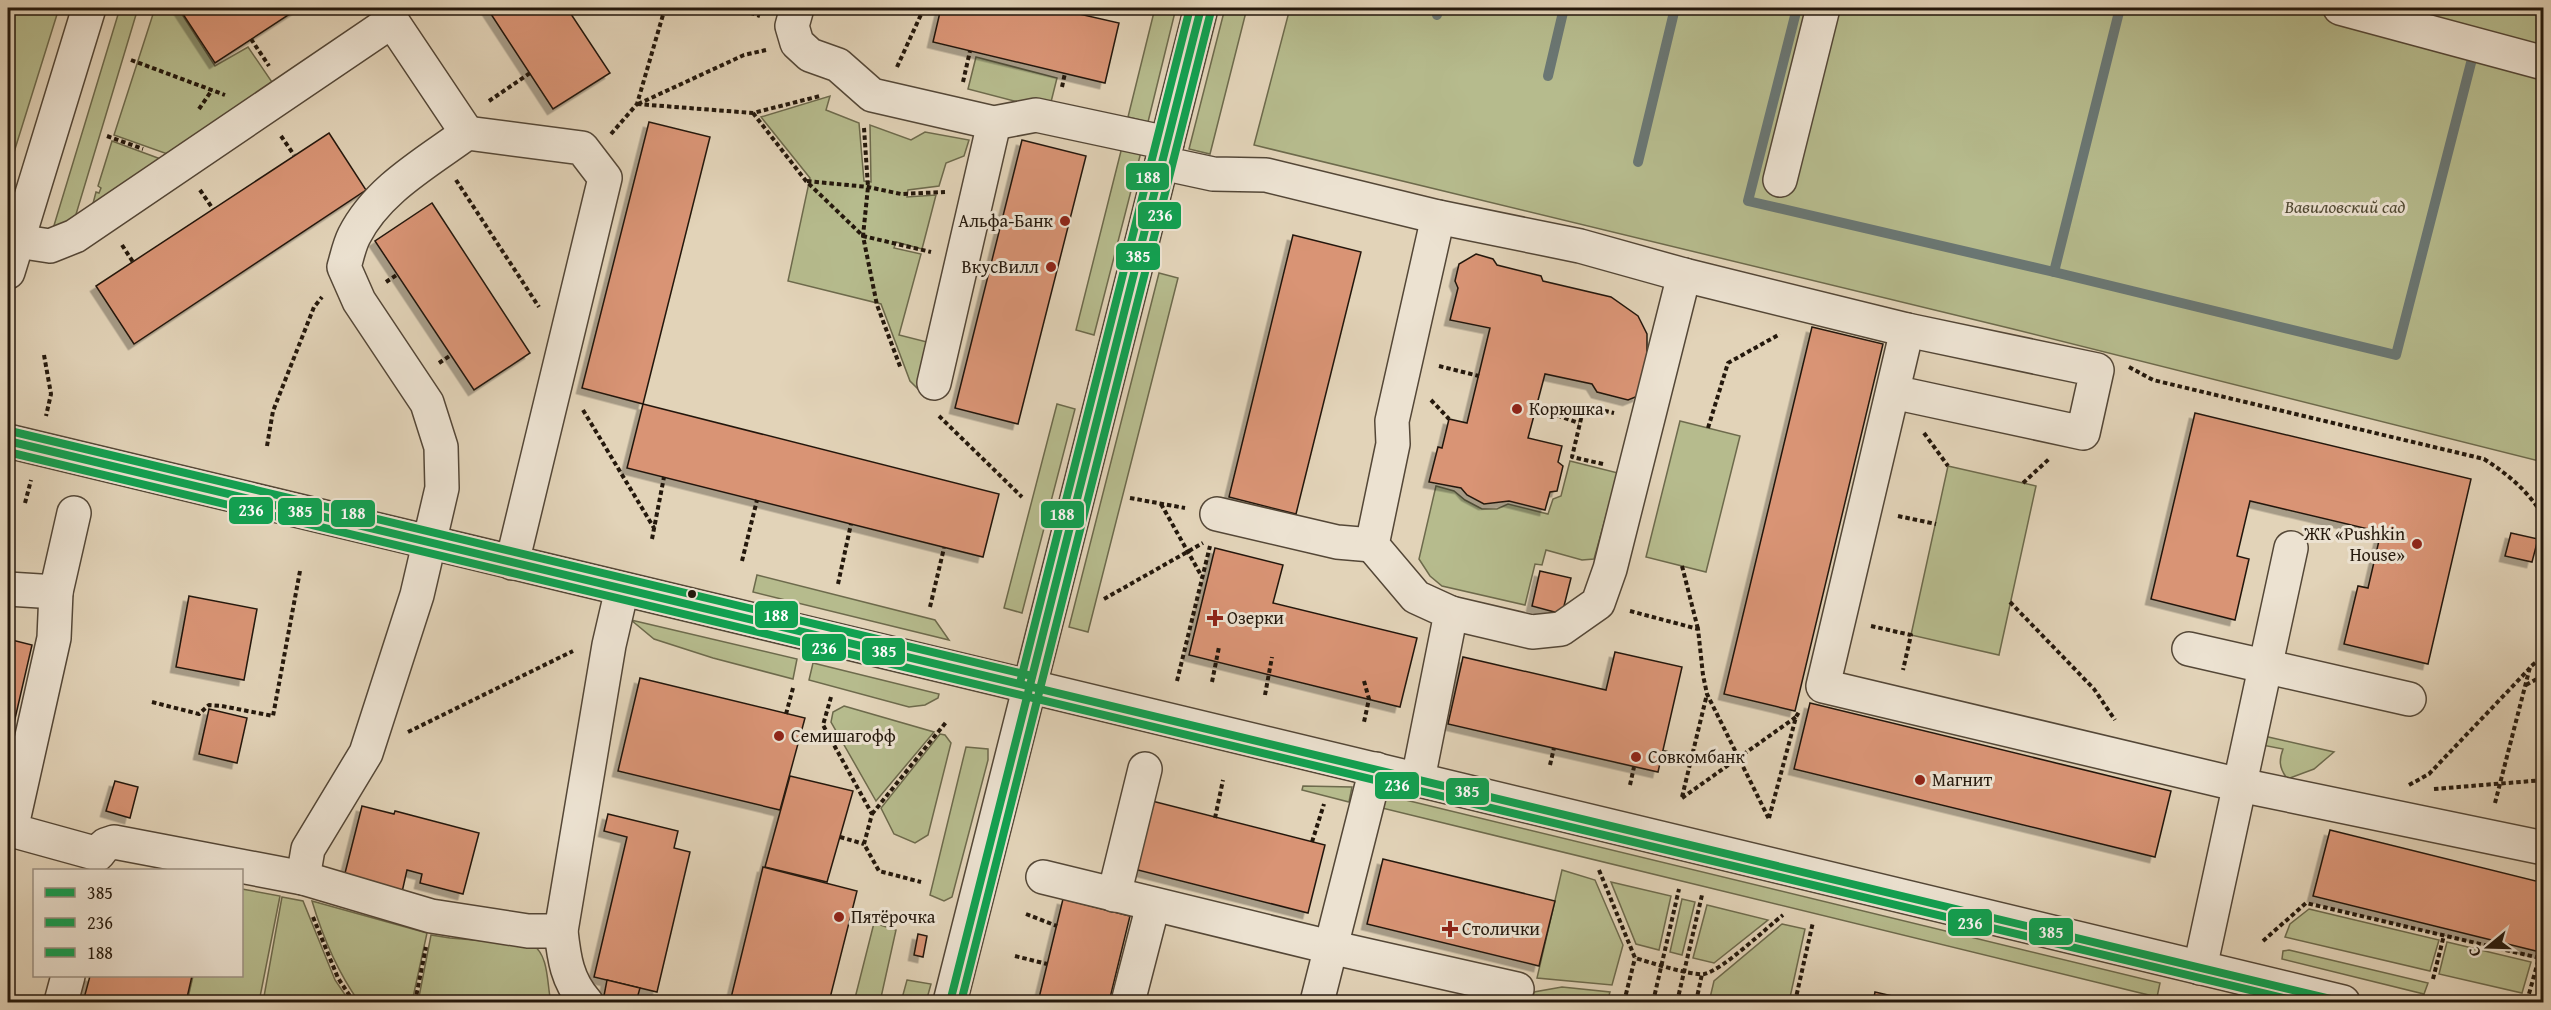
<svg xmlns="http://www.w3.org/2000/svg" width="2551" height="1010" font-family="'Gentium Book Plus',serif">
<defs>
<filter id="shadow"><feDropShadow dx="-5.5" dy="5.5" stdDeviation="0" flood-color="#0004"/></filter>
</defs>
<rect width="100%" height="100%" fill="#e2d3b8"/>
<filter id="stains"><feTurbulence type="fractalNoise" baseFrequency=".00333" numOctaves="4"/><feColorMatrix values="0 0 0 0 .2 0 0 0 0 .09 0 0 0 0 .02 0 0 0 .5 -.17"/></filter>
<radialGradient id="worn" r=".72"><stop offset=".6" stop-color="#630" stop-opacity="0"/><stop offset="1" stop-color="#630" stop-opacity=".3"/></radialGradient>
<g fill="#b6bb8d" stroke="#6d6a4c" stroke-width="1.5">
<polygon points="8,8 59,8 10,165 8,160"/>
<polygon points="120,8 138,8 74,221 52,232"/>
<polygon points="155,8 178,8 215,66 248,47 276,88 173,156 114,135"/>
<polygon points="1155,8 1176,8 1148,122 1128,117"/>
<polygon points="1225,8 1247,8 1210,154 1189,149"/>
<polygon points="1290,8 2543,8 2543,462 2013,329 1254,145"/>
<polygon points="976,57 1057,78 1049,110 968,89"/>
<polygon points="830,96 826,110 859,123 864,181 871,182 870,125 911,140 925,132 969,140 964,156 946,163 939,186 908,190 907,197 936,195 922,249 896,242 894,248 921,254 899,335 931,343 923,394 910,381 881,304 788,281 810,178 761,117"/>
<polygon points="112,141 166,161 91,211 96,192 99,193 101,188 98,186"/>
<polygon points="1122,147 1141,152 1094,335 1076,330"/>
<polygon points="1159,273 1178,278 1088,632 1069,627"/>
<polygon points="1057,404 1075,409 1022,613 1004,608"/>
<polygon points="1680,421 1740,436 1706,572 1646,557"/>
<polygon points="1570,461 1618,473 1594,559 1582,560 1546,550 1542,565 1535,564 1525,605 1442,586 1430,576 1419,559 1436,486 1454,491 1465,500 1482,509 1497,509 1508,504 1548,514 1553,499 1561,496"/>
<polygon points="1948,466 2036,486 1999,655 1911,635"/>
<polygon points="757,575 935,620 949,640 753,592"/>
<polygon points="631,620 797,659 793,679 713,658 654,639"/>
<polygon points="813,663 939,694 938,698 925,705 909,707 809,680"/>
<polygon points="844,706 934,732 876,801 831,722 833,712"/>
<polygon points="940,734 945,735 951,743 928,835 915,843 894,834 881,808"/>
<path d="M2264 736 2334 752 2314 769 2290 778 2286 777C2279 767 2279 760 2283 749L2262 745Z"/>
<polygon points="966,747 988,749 988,760 952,897 944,901 930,895"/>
<polygon points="1303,786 1352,787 1349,802 1302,790"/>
<polygon points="1385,795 2160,983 2157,997 1382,808"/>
<polygon points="1562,870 1595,880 1623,945 1612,985 1537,978"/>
<polygon points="1611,882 1671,896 1659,950 1636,944"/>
<polygon points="242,889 280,896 259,1002 187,1002 193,976 242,976"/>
<polygon points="282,897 303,901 335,980 350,1002 263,1002"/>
<polygon points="1682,899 1695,902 1682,955 1670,952"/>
<path d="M312 901 427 933 412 1002H359C337 971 323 938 312 901Z"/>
<polygon points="1707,905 1768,920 1714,963 1693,958"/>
<polygon points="2309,909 2439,940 2430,971 2285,937 2290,924"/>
<polygon points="874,923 896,930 880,1002 854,1002"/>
<polygon points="1782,924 1805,929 1789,1002 1709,1002 1714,981"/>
<path d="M431 935 450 938 533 945C548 955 547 980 550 997L546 1002H418Z"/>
<polygon points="2447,942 2531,962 2522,993 2439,974"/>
<polygon points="2289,950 2428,983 2424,994 2282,959 2283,951"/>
<polygon points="907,980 931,984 926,1002 901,1002"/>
<polygon points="1562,987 1610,992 1607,1002 1531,1002 1534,992"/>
</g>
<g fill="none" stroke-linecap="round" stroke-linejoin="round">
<g stroke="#6a7774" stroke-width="10">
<polyline points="1797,8 1748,201 2054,272 2396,355 2473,55"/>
<polyline points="1437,15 1439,8"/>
<polyline points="1548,76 1564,8"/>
<polyline points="1638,162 1675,8"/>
<polyline points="2054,272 2120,8"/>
</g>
</g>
<g fill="#d99475" stroke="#24180c" stroke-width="1.5" filter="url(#shadow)">
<polygon points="179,8 299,8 215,63"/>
<polygon points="487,8 567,8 610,73 553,109"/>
<polygon points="941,8 1053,8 1119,23 1105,83 933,42"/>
<polygon points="649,122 710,137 643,404 582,388"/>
<polygon points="329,133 366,190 134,344 96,286"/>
<polygon points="1022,140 1086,156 1018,424 955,408"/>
<polygon points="432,203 530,353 474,390 375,241"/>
<polygon points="1293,235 1361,252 1296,514 1229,497"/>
<polygon points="1476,254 1493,259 1497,265 1541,276 1543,281 1611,297 1638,316 1647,334 1647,355 1638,396 1628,400 1597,392 1592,384 1545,374 1528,438 1562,446 1558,462 1563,466 1557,491 1550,492 1545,510 1509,501 1484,504 1467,495 1461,488 1429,482 1438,447 1442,448 1449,419 1467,423 1490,328 1450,320 1458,288 1455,281 1459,264"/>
<polygon points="1812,327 1883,344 1795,711 1724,694"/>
<polygon points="643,404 999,494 983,557 627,468"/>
<polygon points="2195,413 2471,479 2428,664 2344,644 2358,586 2368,588 2381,532 2250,501 2237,556 2249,559 2235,620 2151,599"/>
<polygon points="2511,533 2538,539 2532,562 2505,556"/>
<polygon points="1215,548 1283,565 1273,603 1417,638 1400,707 1189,655"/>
<polygon points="1540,571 1571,578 1562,614 1532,606"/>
<polygon points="189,596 257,609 244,680 176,667"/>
<polygon points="8,639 32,645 8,749"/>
<polygon points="1615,652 1682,667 1658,772 1448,724 1463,657 1606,690"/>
<polygon points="640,678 805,718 780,810 618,771"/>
<polygon points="1810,703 2171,791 2155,857 1794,769"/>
<polygon points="209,709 247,718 237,763 199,754"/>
<polygon points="790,776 853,791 827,882 765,867"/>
<polygon points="115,781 138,787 130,818 106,811"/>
<polygon points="1152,801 1325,845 1308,913 1134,869"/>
<polygon points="362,806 394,814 395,811 479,833 463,894 420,883 422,874 407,870 400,901 342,885"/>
<polygon points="608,814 678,831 674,848 690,852 657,992 594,977 627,837 604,831"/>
<polygon points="2330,830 2544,883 2544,953 2313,896"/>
<polygon points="1383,859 1555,901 1539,966 1367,924"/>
<polygon points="763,867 857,891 829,1002 730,1002"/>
<polygon points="1063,899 1130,916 1109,1002 1038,1002"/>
<polygon points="918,934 927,936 923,957 914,955"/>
<polygon points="90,976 192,976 186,1002 83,1002"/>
<polygon points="607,980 640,988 636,1002 603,1001"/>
<polygon points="1875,992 1918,1002 1873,1002"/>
</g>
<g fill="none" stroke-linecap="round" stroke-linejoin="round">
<defs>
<g id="minor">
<polyline points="797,8 792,26 797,43 810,55 838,65 872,95 994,123 1036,115 1167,143"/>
<polyline points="2340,8 2544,63"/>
<polyline points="1162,163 1213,174 1266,175 1438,217 1580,246 1684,275 1907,330 2097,370 2083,433 1893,392"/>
<polyline points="1780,180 1823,8"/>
<polyline points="17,241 50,246 75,236 392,21 467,133"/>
<polyline points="8,272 89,8"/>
<polyline points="1907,330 1823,686 2240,785 2544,848"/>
<polyline points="934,383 994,123"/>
<polyline points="8,441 2343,1002"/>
<polyline points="1217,514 1337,542 1372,545"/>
<polyline points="8,589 56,592 74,513"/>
<polyline points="56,592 54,638 11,830 98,854 105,845 114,842 303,878 431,916 528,931 561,931"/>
<polyline points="1451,613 1532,632 1561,629 1598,603 1610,569 1684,275"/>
<polyline points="2189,649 2409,699"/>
<polyline points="1418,779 1451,613 1416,597 1372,545 1393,444 1392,421 1438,217"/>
<polyline points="1043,877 1330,947 1517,989"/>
<path d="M303 878 308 849 366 753 417 595 442 488 441 447 427 403 359 301 344 267C347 257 349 246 354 236 377 190 426 163 467 133L582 148 605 178 512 563"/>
<polyline points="1114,895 1145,769"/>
<polyline points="2200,968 2291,548"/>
<polyline points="61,1002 68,976"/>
<path d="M586 1002C567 981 564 958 561 931L609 645 622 589"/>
<polyline points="950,1002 1201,8"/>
<polyline points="1128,1002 1153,905"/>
<polyline points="1317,1002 1376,769"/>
</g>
</defs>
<use href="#minor" stroke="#544737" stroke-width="36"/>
<g stroke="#24180c" stroke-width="4" stroke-dasharray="4.5 3" stroke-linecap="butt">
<polyline points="444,8 449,12 456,8"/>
<polyline points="736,8 760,16"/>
<polyline points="251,39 269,66"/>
<polyline points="131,60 225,95"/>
<polyline points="897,67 924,8"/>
<polyline points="963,82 970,51"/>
<polyline points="1062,87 1065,73"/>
<polyline points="489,101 530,73"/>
<polyline points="637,104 753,113 820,96"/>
<polyline points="638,104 744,55 766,50"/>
<polyline points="199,109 212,90"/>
<polyline points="753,113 806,181 863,236 931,252"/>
<polyline points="864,128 868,187 863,236 877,305 901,369"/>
<polyline points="611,134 637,104 665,8"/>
<polyline points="107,136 143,149"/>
<polyline points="281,136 294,155"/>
<polyline points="456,180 539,307"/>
<polyline points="807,181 868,187 901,194 945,192"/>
<polyline points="200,190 213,209"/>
<polyline points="122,245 133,262"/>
<polyline points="386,282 398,274"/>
<polyline points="44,355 51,394 46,416"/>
<polyline points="439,363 451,355"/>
<polyline points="1439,366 1479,376"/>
<path d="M2129 367 2153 380 2484 459C2509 475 2528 491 2544 517"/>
<polyline points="1431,400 1449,419"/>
<polyline points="1536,408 1579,423"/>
<polyline points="583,410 654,528"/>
<polyline points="939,416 1022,497"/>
<polyline points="1708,428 1728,363 1780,334"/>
<polyline points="1924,433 1948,466"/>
<polyline points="267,446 273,411 314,307 322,297"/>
<polyline points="1603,464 1572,457 1584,406 1614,413"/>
<polyline points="2023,483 2049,459"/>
<polyline points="1130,498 1185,508"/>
<polyline points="25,503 31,480"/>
<polyline points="1161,504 1202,577"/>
<polyline points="1898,516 1936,524"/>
<polyline points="652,539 664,477"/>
<polyline points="742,561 757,500"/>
<polyline points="1682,566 1698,629"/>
<polyline points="838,584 851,524"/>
<polyline points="1104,599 1203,543"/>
<polyline points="2010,602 2094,689 2115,720"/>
<polyline points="930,607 944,548"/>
<polyline points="1630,611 1698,629 1703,675 1707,694 1769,819"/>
<polyline points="1871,626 1911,635 1903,670"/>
<polyline points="1177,681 1210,546"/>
<polyline points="1364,681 1369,699 1364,722"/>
<polyline points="1212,682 1219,647"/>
<polyline points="2526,685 2544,675"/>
<polyline points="1265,695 1272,657"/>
<polyline points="831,697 823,725 872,814 864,844 879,871 921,882"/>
<polyline points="152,702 199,714 209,705 222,706 273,716 300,571"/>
<polyline points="786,714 793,688"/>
<polyline points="408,732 573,651"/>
<polyline points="1663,752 1692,757"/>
<polyline points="1550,765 1554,748"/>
<polyline points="1630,785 1634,767"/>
<polyline points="2409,785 2429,774 2530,668"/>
<polyline points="2434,789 2544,780"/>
<polyline points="1682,797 1707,694"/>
<polyline points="1682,798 1796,717"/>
<polyline points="2495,803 2530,667 2544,656"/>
<polyline points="872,814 947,721"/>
<polyline points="1215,818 1223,780"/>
<polyline points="1769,818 1796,717 1800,710"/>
<polyline points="840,837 864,844"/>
<polyline points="1312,842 1324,804"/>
<path d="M1599 870 1635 958C1649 962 1692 976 1704 974 1723 970 1766 928 1783 915"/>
<polyline points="1026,914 1057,926"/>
<polyline points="313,917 338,978 354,1002"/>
<polyline points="2263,941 2306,903 2544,959"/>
<polyline points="1015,956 1047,964"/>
<polyline points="2433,979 2444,935"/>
<polyline points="2527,1001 2539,958"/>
<polyline points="415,1002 426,947"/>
<polyline points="1624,1002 1635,958"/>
<polyline points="1653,1002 1679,889"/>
<polyline points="1677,1002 1702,895"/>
<polyline points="1696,1002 1702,974"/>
<polyline points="1795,1002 1813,922"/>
</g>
<use href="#minor" stroke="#ece2d1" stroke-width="33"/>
<defs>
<g id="bus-1">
<polyline points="8,441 2343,1002"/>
<polyline points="950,1002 1201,8"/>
</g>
<g id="bus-2">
<polyline points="8,452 2300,1002"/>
<polyline points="961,1002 1211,11"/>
</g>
<g id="bus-3">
<polyline points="10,431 1032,676"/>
<polyline points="1020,683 1190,8"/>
</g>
</defs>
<use href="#bus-1" stroke="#ece2d1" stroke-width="12"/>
<use href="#bus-2" stroke="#ece2d1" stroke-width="12"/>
<use href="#bus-3" stroke="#ece2d1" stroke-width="12"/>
<use href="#bus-1" stroke="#11a151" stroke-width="8"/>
<use href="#bus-2" stroke="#11a151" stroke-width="8"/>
<use href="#bus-3" stroke="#11a151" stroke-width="8"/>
</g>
<g fill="#8f2418" stroke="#ece2d1" stroke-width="2">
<circle cx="1065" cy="221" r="6"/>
<circle cx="1051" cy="267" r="6"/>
<circle cx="1517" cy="409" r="6"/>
<circle cx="2417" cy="544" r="6"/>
<path d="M1212 609h6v6h6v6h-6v6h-6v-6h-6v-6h6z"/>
<circle cx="779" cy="736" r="6"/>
<circle cx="1636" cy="757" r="6"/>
<circle cx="1920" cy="780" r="6"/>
<circle cx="839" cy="917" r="6"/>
<path d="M1447 920h6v6h6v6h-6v6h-6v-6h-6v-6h6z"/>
</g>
<circle fill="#24180c" stroke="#ece2d1" stroke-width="2" cx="692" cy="594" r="5"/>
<g text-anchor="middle" stroke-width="6" stroke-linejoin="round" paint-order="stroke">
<g font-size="18" font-style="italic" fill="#504933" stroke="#ece2d1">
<text x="2345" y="213">Вавиловский сад</text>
</g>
<g font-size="18" fill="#24180c" stroke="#ece2d1" text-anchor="start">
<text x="1053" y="227" text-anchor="end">Альфа-Банк</text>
<text x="1039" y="273" text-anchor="end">ВкусВилл</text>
<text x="1529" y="415">Корюшка</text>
<text x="2405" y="540" text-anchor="end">ЖК «Pushkin<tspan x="2405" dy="21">House»</tspan></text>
<text x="1227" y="624">Озерки</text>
<text x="791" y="742">Семишагофф</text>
<text x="1648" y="763">Совкомбанк</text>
<text x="1932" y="786">Магнит</text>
<text x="851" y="923">Пятёрочка</text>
<text x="1462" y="935">Столички</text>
</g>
</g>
<g stroke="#ece2d1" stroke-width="2">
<rect x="1125" y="162" width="45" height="29" rx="6" fill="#11a151"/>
<rect x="1137" y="201" width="45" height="29" rx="6" fill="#11a151"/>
<rect x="1115" y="242" width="46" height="29" rx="6" fill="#11a151"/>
<rect x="228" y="496" width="46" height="29" rx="6" fill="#11a151"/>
<rect x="277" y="497" width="46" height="29" rx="6" fill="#11a151"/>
<rect x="330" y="499" width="46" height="29" rx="6" fill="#11a151"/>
<rect x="1040" y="500" width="45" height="29" rx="6" fill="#11a151"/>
<rect x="754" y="600" width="45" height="29" rx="6" fill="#11a151"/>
<rect x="801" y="633" width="46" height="29" rx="6" fill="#11a151"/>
<rect x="861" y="637" width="45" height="29" rx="6" fill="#11a151"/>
<rect x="1374" y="771" width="46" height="29" rx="6" fill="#11a151"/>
<rect x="1445" y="777" width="45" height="29" rx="6" fill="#11a151"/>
<rect x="1947" y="908" width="46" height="29" rx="6" fill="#11a151"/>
<rect x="2028" y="917" width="46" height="29" rx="6" fill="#11a151"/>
</g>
<g font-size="16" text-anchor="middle" font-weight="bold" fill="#fff">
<text x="1148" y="183">188</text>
<text x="1160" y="221">236</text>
<text x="1138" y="262">385</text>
<text x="251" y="516">236</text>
<text x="300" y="517">385</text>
<text x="353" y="519">188</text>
<text x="1062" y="520">188</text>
<text x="776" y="621">188</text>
<text x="824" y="654">236</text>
<text x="884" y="657">385</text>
<text x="1397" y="791">236</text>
<text x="1467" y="797">385</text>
<text x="1970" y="929">236</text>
<text x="2051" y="938">385</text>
</g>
<rect width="2551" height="1010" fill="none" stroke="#e2d3b8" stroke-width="30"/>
<rect x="9" y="9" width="2533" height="992" fill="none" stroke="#24180c" stroke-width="3"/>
<rect x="15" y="15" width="2521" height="980" fill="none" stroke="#24180c" stroke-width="1.5"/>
<rect x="33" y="869" width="210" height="108" fill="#ece2d1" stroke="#9c9182" stroke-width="1.5"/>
<rect x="45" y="888" width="30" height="9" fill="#11a151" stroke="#9c9182" stroke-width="1.5"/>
<text x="87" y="899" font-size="18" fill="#24180c">385</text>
<rect x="45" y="918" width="30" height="9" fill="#11a151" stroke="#9c9182" stroke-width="1.5"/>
<text x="87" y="929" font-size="18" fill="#24180c">236</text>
<rect x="45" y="948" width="30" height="9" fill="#11a151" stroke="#9c9182" stroke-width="1.5"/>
<text x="87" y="959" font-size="18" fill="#24180c">188</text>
<g transform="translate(2488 947) rotate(251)" stroke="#ece2d1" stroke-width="4.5" paint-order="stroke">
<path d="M0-4.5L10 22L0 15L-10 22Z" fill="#24180c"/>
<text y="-9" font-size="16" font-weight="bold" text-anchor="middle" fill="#24180c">С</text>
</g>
<rect width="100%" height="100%" filter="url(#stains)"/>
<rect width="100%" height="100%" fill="url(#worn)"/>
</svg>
